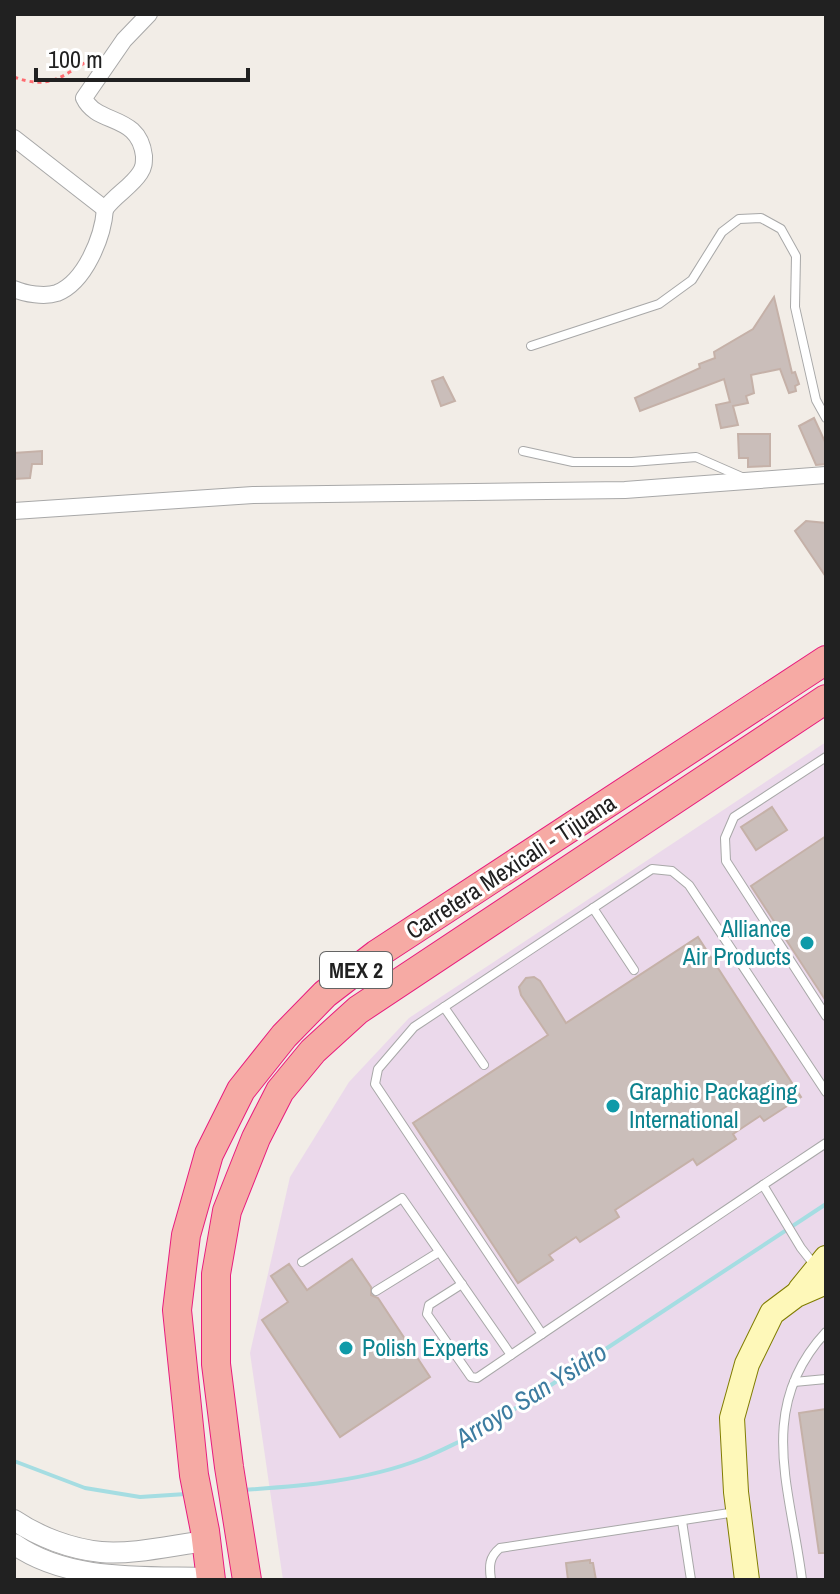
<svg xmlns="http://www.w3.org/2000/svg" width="840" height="1594" font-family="'Archivo Narrow',sans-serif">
<rect width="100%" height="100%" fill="#f2ede7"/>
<polygon fill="#ebd9eb" points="826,742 826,1580 283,1580 250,1353 290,1177 349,1082 409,1018"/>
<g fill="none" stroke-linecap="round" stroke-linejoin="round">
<g stroke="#a5dde2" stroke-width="4">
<polyline points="14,1461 85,1488 140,1497 186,1494"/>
<path d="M243 1490C302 1486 365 1481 421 1459 440 1452 459 1441 478 1433L826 1204"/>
</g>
</g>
<g fill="#cabeba" stroke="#c5b1a8" stroke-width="2">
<polygon points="774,297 792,373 795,372 799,384 795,386 796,391 789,393 780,369 751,375 754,393 746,396 748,403 733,406 738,425 721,428 716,405 730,402 724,379 640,411 635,398 700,368 699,364 715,358 714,352 753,329"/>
<polygon points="443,377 455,401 441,406 432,381"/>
<polygon points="814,418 826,444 826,464 816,465 799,426"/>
<polygon points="738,434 770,434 770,466 748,467 748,458 739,458"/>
<polygon points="42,451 42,464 32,464 30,478 14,479 14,453"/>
<polygon points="806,521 826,523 826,577 795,531"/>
<polygon points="772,807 787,830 756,850 741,827"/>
<polygon points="826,836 826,1001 751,886"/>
<polygon points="698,937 801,1097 764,1121 760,1116 733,1134 736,1139 697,1165 693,1159 615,1210 619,1217 580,1242 576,1237 549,1255 553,1260 518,1283 413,1123 548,1035 521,995 519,987 526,978 534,977 540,981 566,1023"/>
<polygon points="352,1259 371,1287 371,1295 378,1298 430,1377 340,1437 262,1320 288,1302 271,1276 289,1264 307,1290"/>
<polygon points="826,1409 826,1553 819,1553 799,1413"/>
<polygon points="590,1560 590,1563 593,1563 596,1580 568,1580 566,1563"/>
</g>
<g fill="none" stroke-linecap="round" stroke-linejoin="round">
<defs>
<g id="service">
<polyline points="531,346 659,304 692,280 722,232 739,219 761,218 781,229 796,256 795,307 816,400 826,418"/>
<polyline points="523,451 573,462 632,462 696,457 744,478"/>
<polyline points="826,757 734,817 725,838 726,861 826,1016"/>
<polyline points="593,908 634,970"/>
<polyline points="444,1007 484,1065"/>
<polyline points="763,1185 826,1143"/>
<polyline points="302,1262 402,1198 511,1355"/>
<polyline points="816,1267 801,1248 763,1185 542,1334 375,1084 378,1069 414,1027 652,869 672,871 689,885 826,1092"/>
<polyline points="462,1284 429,1305 427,1314 471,1377 477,1378 542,1334"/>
<polyline points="376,1291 439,1252"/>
<polyline points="794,1382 826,1379"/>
<polyline points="682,1521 691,1580"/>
<path d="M491 1580C489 1566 489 1557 500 1548L736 1512"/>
<path d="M802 1580C791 1490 755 1408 826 1332"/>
</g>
<g id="minor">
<polyline points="14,138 105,209"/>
<path d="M105 209C115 195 131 187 140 173 144 167 144 163 144 156 139 113 97 126 84 98L124 40 149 14"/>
<path d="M14 289C25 294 45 297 57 293 85 282 103 237 105 209"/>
<polyline points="14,511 253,495 625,490 826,475"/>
</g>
<g id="tertiary">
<path d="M14 1520C39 1537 71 1549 101 1552 132 1555 174 1545 206 1541"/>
<path d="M14 1544C69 1583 146 1576 210 1578"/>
</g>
<g id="secondary">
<polyline points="800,1290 826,1258"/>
<polyline points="747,1580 736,1492 732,1418 747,1364 772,1313 796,1295 826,1282"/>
</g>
<g id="trunk">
<polyline points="211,1580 205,1531 194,1475 177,1310 186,1235 209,1154 241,1090 284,1036 325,994 377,954 826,660"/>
<polyline points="247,1580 229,1467 216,1364 216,1274 227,1211 256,1138 280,1091 313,1051 358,1010 826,699"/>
</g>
</defs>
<use href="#service" stroke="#a8a8a8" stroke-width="10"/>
<use href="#minor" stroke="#a8a8a8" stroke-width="18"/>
<use href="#tertiary" stroke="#a8a8a8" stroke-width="22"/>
<use href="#secondary" stroke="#807d00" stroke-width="26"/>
<use href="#trunk" stroke="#e81c7e" stroke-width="30"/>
<path stroke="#ff6b70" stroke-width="3" stroke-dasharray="4 4" stroke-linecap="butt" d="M14 77C49 90 61 77 91 59"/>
<use href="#service" stroke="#fff" stroke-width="8"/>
<use href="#minor" stroke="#fff" stroke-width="16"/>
<use href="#tertiary" stroke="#fff" stroke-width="20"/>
<use href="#secondary" stroke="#fef8b9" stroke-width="24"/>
<use href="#trunk" stroke="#f6aaa4" stroke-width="28"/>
</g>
<g fill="#0f9aa8" stroke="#fff" stroke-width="3">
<circle cx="807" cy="943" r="8"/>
<circle cx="613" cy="1106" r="8"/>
<circle cx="346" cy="1348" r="8"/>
</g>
<g text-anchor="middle" stroke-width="6" stroke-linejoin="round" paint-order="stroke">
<rect fill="#fff" stroke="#646464" stroke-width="2" x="320" y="952" width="72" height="36" rx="6"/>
<g font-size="22" font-weight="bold" fill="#212121">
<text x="356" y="978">MEX 2</text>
</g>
<g font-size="24" fill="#212121" stroke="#fff">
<text transform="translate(511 867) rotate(-33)" y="8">Carretera Mexicali - Tijuana</text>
</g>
<g font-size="24" fill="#0d838f" stroke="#fff" text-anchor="start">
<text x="791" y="937" text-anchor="end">Alliance<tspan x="791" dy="28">Air Products</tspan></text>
<text x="629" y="1100">Graphic Packaging<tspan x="629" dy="28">International</tspan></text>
<text x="362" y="1356">Polish Experts</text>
</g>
<g font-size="26" font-style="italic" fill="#3d7ca0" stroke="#fff">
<text transform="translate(531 1395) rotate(-32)" y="9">Arroyo San Ysidro</text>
</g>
</g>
<rect width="840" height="1594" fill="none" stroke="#212121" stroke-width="32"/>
<path d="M36 68v12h212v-12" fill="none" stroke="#212121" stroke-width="4"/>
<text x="48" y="68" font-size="24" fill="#212121" stroke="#ffffff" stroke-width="6" paint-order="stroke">100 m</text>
</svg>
